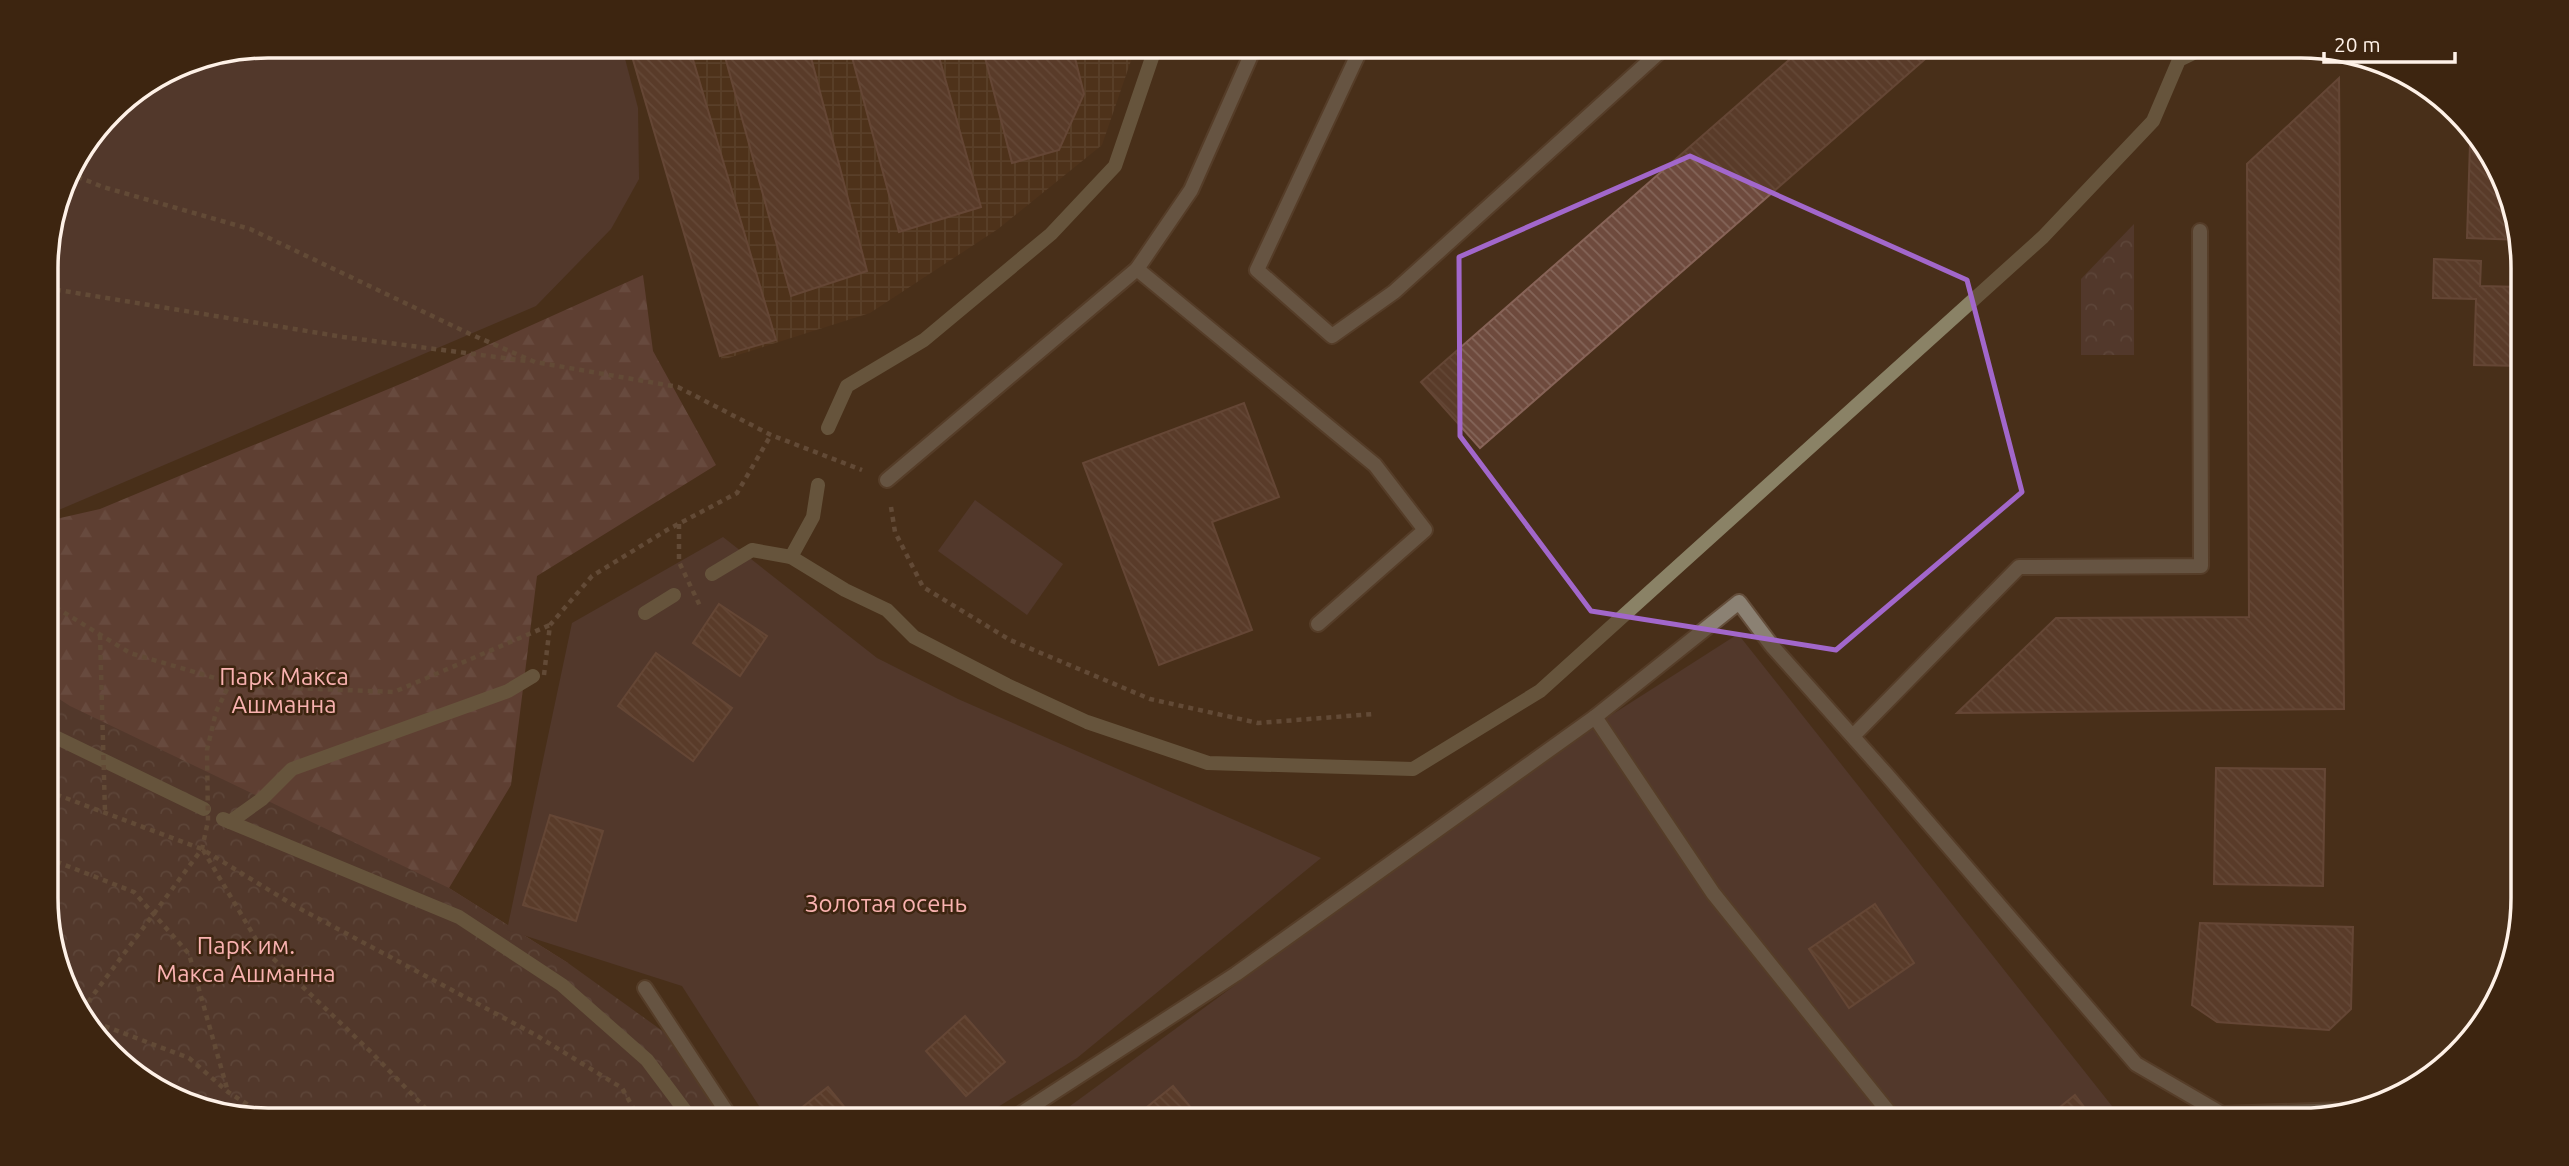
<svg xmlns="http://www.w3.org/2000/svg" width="2569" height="1166" font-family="Ubuntu,sans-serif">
<defs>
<pattern id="industrial-grid" width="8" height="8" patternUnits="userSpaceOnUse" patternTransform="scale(1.75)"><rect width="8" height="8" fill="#55351b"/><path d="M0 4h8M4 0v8" fill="none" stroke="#6e533c"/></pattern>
<pattern id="forest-firs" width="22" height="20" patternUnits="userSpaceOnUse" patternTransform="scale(1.75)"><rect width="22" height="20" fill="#795251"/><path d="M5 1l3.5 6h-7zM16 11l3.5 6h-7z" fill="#8d6b6a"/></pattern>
<pattern id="park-crowns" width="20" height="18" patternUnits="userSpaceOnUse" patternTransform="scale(1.75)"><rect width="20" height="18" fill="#5d4342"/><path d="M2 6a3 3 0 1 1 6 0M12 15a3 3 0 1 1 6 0" fill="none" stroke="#755f5d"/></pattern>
<pattern id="building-back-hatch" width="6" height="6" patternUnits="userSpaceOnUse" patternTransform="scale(1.75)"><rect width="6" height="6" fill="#6e4a3d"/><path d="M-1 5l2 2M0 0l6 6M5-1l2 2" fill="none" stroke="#846559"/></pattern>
</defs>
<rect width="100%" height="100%" fill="#482f1a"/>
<polygon fill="url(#industrial-grid)" points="628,46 1136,46 1102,145 998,229 870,313 722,360"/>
<polygon fill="url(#forest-firs)" points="643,275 653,351 716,465 537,576 511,785 449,888 568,963 268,1120 182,1103 92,1034 47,928 47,521 100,509 410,380"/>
<g fill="url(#park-crowns)">
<polygon points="2134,224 2134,355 2081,355 2081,279"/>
<polygon points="47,691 70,706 449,888 568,963 682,1045 734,1120 268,1120 182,1103 92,1034 47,928"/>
</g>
<g fill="#5d4342">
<polygon points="268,46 617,46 624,55 638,108 639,179 611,229 536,306 47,515 46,253 69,169 121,101 183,62"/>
<polygon points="975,500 1063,564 1027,615 938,551"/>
<polygon points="723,537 877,658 958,699 1321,858 1077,1058 977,1120 768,1120 682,986 507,930 572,623"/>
<polygon points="1738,634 2123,1120 1051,1120 1552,753"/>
</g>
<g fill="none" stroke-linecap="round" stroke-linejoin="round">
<g stroke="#8a8266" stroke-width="14">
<polyline points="828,428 847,386 924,340 1051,234 1115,166 1156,46"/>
<polyline points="791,557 813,517 818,485"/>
<polyline points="712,574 752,550 791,557 845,590 887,610 914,637 1007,685 1087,722 1208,763 1413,769 1540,691 2043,237 2153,121 2179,60 2208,46"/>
<polyline points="645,613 674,595"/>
<polyline points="47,733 204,809"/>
<polyline points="223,819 230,822 262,799 292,769 508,691 533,676"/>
<polyline points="230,822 459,917 562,985 647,1060 692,1120"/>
</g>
</g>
<g fill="url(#building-back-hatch)" stroke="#876357" stroke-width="2">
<polygon points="629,46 689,46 776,340 720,356"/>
<polygon points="722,46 808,46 867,271 791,296"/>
<polygon points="849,46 936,46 981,207 899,232"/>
<polygon points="982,46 1072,46 1084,94 1059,150 1012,163"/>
<polygon points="1805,46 1940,46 1480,448 1421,382"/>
<polygon points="2339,78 2344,709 1957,713 2056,618 2249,617 2247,164"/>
<polygon points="2470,144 2482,144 2522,240 2467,238"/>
<polygon points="2434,259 2481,261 2480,286 2522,287 2522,366 2474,365 2476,299 2433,298"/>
<polygon points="1244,403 1279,497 1212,522 1252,630 1159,665 1083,463"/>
<polygon points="719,604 767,636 740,676 693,643"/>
<polygon points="656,653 732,708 693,761 618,706"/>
<polygon points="2216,768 2325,769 2323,886 2214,884"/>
<polygon points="550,815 603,831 576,921 523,905"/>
<polygon points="1875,904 1914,963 1849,1008 1809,949"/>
<polygon points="2200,923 2353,927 2351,1009 2329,1030 2217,1022 2192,1005"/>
<polygon points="965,1016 1005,1062 966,1096 926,1051"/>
<polygon points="1173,1086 1201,1120 1131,1120"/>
<polygon points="828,1087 855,1120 801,1120 795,1113"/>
<polygon points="2075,1095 2094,1120 2044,1120"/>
</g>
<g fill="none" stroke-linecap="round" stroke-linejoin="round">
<defs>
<g id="service">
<polyline points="1362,46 1257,270 1332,336 1394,292 1666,46"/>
<polyline points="1137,269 1375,465 1425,530 1318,624"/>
<polyline points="887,480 1137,269 1191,190 1255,46"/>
<polyline points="1595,717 1739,602 1772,646 1887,775 2136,1064 2222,1114"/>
<polyline points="1853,736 2019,567 2201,566 2200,231"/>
</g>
<g id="minor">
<polyline points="645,988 732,1120"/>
<polyline points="2222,1114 2343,1110"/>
<polyline points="1011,1120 1236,974 1595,717 1713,893 1895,1120"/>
</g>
</defs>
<use href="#service" stroke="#654e3b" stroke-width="18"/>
<use href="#minor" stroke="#654e3b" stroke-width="18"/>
<g stroke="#806a59" stroke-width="4.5" stroke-dasharray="5 5" stroke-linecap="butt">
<polyline points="68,173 103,187 250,229 470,334 535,362 678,387 771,435 862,470"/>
<polyline points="46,288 343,337 527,361"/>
<polyline points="891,507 895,532 923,587 1010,640 1150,699 1258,723 1373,714"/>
<polyline points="679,524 679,562 701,608"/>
<polyline points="47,602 130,653 242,686 394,692 550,625"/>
<polyline points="100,635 105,812"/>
<polyline points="544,675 550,625 592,576 667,530 737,493 771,435"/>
<polyline points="47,791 202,849 295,906 534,1034 622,1088 640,1120"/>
<polyline points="203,850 260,946 371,1052 437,1120"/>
<polyline points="47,858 134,892 189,954 228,1092"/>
<polyline points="82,1010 202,849 208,821 207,750 216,712 230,683"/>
<polyline points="86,1019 189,1058 228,1092 272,1120"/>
</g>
<use href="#service" stroke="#8b8173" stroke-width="14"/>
<use href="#minor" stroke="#8b8173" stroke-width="14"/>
</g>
<path d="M0 0H2569V1166H0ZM1690 156 1967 280 2022 492 1836 650 1591 611 1460 436 1459 257Z" fill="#482f1a" fill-opacity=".55" fill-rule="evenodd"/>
<path fill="none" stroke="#a267cb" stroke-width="5" stroke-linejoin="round" d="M1690 156 1967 280 2022 492 1836 650 1591 611 1460 436 1459 257Z"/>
<g text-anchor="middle" stroke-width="5" stroke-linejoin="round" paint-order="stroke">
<g font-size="24" fill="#f9b2b0" stroke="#3d2510">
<text x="284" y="685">Парк Макса<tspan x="284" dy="28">Ашманна</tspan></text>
<text x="886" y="912">Золотая осень</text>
<text x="246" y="954">Парк им.<tspan x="246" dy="28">Макса Ашманна</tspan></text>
</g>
</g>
<path d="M0 0H2569V1166H0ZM268 58H2301A210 210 0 0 1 2511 268V898A210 210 0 0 1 2301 1108H268A210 210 0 0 1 58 898V268A210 210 0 0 1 268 58Z" fill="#3d2510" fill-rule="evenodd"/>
<path fill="none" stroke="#fef1e7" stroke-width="3.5" d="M268 58H2301A210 210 0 0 1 2511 268V898A210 210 0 0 1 2301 1108H268A210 210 0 0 1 58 898V268A210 210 0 0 1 268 58Z"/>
<path d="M2324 52v10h131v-10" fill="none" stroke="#fef1e7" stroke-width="3.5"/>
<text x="2334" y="52" font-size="21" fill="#fef1e7" stroke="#3d2510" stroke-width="5" paint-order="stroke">20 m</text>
</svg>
